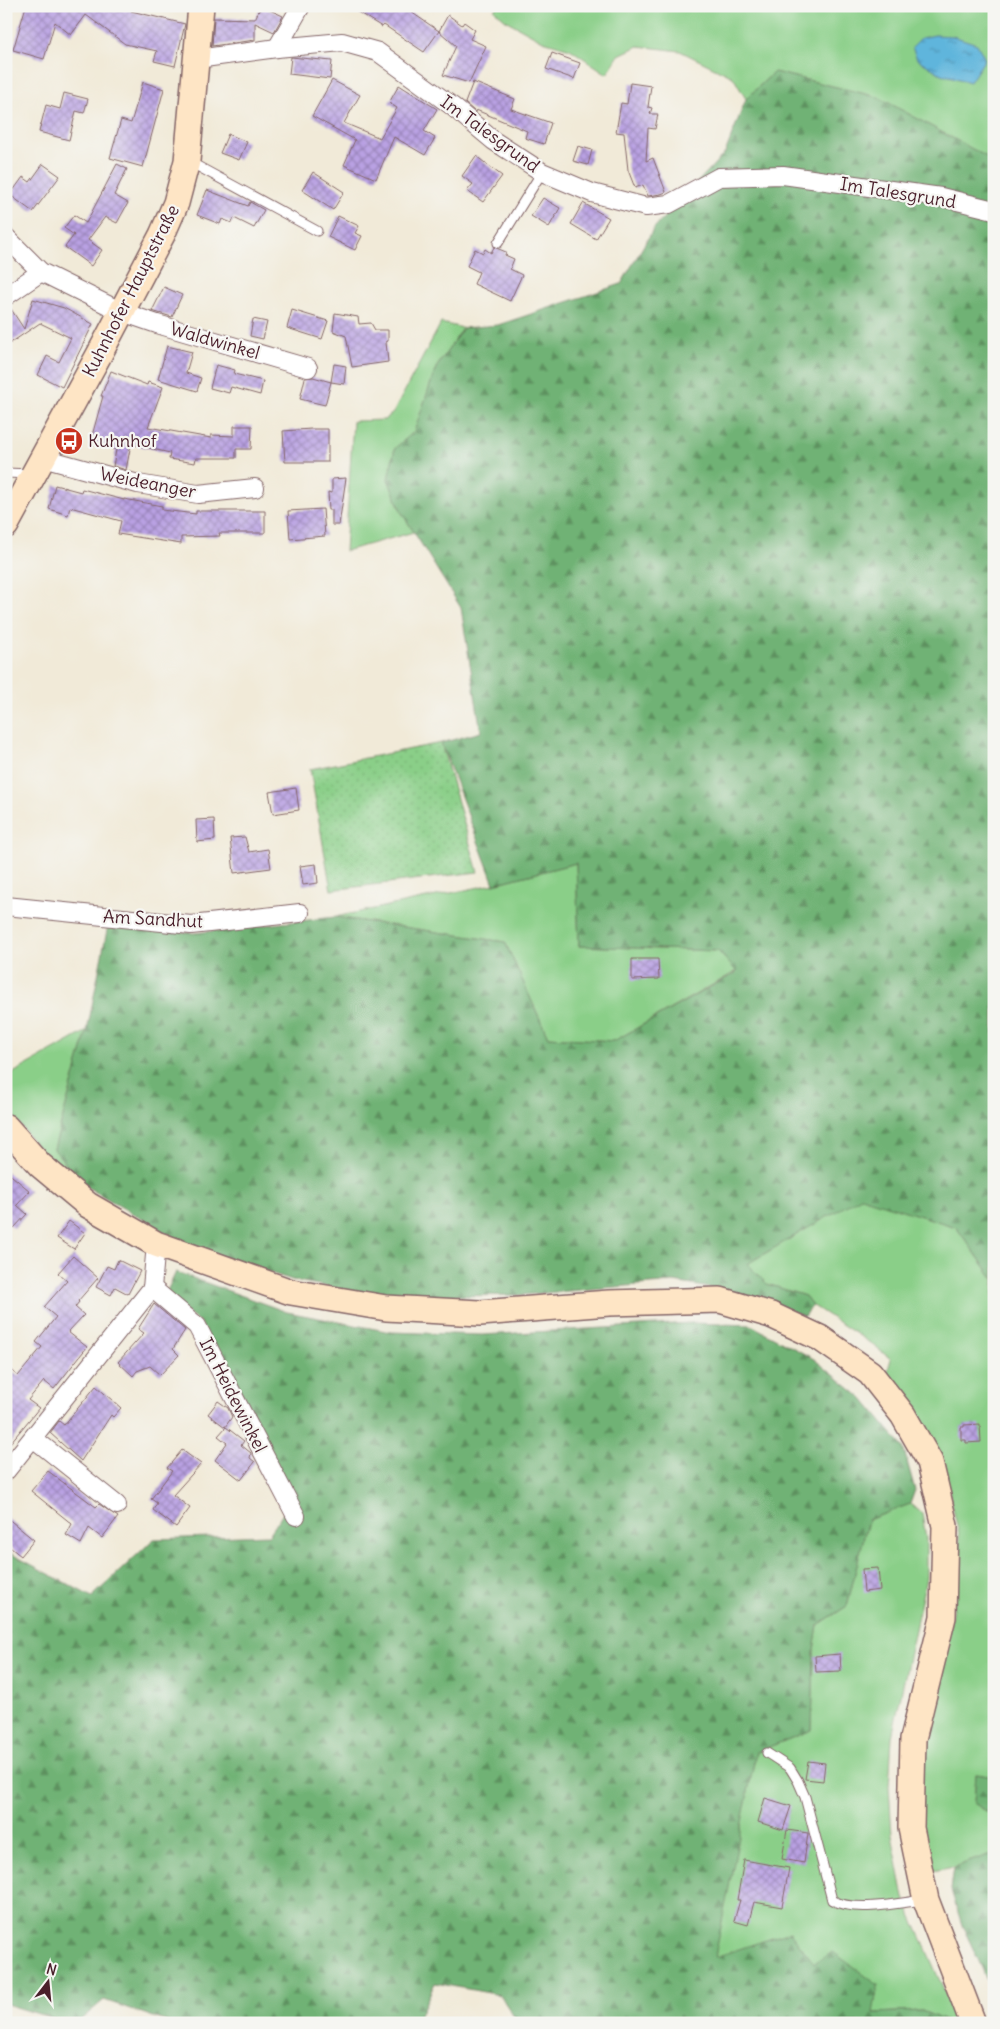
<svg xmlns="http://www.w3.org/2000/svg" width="1000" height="2029" font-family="Delius,sans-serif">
<defs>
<pattern id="forest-firs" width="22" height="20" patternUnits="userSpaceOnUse" patternTransform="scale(1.25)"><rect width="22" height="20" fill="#6fb274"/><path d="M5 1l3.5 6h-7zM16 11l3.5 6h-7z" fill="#5d905f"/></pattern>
<pattern id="park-dots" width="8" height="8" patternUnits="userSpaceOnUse" patternTransform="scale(1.25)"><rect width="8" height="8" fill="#8acf88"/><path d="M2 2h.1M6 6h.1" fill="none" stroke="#79b176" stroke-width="1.8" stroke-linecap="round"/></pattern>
<pattern id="water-ripples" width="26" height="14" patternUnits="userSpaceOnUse" patternTransform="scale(1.25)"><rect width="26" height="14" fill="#5fb5dc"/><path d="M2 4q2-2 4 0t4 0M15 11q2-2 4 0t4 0" fill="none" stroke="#5093b3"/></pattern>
<pattern id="building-cross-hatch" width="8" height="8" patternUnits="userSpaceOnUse" patternTransform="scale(1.25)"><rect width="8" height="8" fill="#b9a1e3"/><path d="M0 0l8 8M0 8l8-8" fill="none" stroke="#9883b8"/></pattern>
</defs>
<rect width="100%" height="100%" fill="#f6f6f2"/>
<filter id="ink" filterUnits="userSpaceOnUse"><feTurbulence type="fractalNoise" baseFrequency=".02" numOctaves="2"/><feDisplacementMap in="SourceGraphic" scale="10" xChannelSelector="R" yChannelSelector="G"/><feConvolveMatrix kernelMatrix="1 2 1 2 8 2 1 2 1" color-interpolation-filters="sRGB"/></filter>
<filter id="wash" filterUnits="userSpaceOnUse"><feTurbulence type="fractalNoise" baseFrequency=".0096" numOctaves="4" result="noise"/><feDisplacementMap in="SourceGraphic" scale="20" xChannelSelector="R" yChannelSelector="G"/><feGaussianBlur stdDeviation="1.12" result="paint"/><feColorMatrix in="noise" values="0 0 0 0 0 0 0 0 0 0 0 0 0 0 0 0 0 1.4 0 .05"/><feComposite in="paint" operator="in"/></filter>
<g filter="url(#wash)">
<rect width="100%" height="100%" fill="#f1ead8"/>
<g fill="#8acf88" stroke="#6a775a">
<polygon points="497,6 994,6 994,161 878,97 774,72 746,99 733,77 680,51 638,46 619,55 607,74 570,49 543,41 507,21 494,10"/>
<polygon points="441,323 463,328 436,368 414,432 395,449 388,479 402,513 414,532 345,551 353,421 384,420 393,413"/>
<polygon points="576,863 579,946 718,951 737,971 614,1041 548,1037 505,942 335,917 494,884"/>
<polygon points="87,1031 54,1149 82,1184 44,1156 6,1107 6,1077"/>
<polygon points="861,1196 956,1227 994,1279 994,1777 976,1774 974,1803 994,1817 994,1853 954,1867 928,1872 920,1829 921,1755 949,1632 959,1563 959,1535 941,1456 886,1377 891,1359 866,1340 812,1305 805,1296 767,1284 747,1264"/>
<polygon points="910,1504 922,1513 926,1539 926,1578 892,1737 889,1787 892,1835 904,1898 958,2023 950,2023 922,2011 873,2013 814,1963 714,1957 756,1752 812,1730 814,1649 818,1625 847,1606 868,1520"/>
</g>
<g fill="url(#forest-firs)" stroke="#5c6850">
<polygon points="774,72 878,97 994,161 994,1279 956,1227 861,1197 747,1264 767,1284 805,1296 812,1305 804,1316 763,1300 723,1290 674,1282 521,1295 383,1297 292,1280 188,1246 82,1184 54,1149 87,1031 108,925 194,933 335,917 505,942 548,1037 614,1041 737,972 718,951 579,946 576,863 494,884 441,743 481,732 461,608 402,513 388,479 395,448 414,432 436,368 463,328 498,325 621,284 654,228 725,153 746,99"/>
<polygon points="176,1272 287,1312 391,1332 482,1335 691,1323 751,1325 814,1359 862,1398 903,1447 915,1490 910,1504 868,1520 847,1606 818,1625 814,1650 812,1730 756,1752 715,1957 790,1932 814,1963 833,1952 878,1985 873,2013 922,2011 950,2023 518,2023 500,1995 435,1983 416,2023 171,2023 104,2000 77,2023 69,2023 6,2004 6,1551 92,1597 154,1539 269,1535 286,1509 201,1323 164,1297"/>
<polygon points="976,1774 994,1777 994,1817 974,1803"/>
<polygon points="994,1853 994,2000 982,1968 962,1925 951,1890 954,1867"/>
</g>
<polygon fill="url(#park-dots)" stroke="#6a775a" points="441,743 478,872 331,890 310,769"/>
<polygon fill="url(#water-ripples)" stroke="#546a84" points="935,35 953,36 977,44 985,59 970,82 941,74 917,59 912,47 921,38"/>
<g id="blocks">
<g fill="url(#building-cross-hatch)">
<polygon points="26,6 133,6 131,11 185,24 175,66 154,61 157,51 125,44 86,15 71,35 55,22 44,59 13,50"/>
<polygon points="261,6 283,16 274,32 255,23 255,40 212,46 214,18 255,19"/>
<polygon points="348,6 402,6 439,31 424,52 384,25 382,27"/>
<polygon points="448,15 462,25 464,22 475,30 470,39 486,46 469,83 443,75 456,46 439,31"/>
<polygon points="552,53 580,63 574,79 546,69"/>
<polygon points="291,57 332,61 330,79 289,74"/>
<polygon points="332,80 360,95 344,123 380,138 397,108 389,103 399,85 437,109 424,131 435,138 425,155 394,137 376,179 344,165 355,140 312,116"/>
<polygon points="143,82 164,89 143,167 110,158 121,120 131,123"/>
<polygon points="473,82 515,99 511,109 551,123 544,144 525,138 527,131 476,110 475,112 465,103"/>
<polygon points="630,83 651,86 648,107 652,108 650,114 658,114 655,129 648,128 646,161 653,158 666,192 661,194 648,196 643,185 635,188 628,170 624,133 616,132 621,103 627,104"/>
<polygon points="64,93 88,99 84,113 76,111 69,140 39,132 46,105 60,109"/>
<polygon points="228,134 247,142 239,160 220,153"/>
<polygon points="578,146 592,150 588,165 573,161"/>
<polygon points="476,156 502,176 483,202 467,191 473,184 462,176"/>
<polygon points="43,164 60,176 33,212 10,195 23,177 30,182"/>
<polygon points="117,164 127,169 114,195 128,203 117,223 105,217 88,240 102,250 91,266 65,247 74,235 64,228 74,215 86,223"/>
<polygon points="313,172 344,192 333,210 302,190"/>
<polygon points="207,190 248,206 250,202 264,210 254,228 234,218 232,223 222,219 220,224 197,215"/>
<polygon points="543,198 560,208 549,227 531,216"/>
<polygon points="583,203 609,218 596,239 571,224"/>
<polygon points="338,216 359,226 355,233 362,236 355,250 328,237"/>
<polygon points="494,247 506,252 505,255 514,259 510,269 522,275 510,301 474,284 479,272 467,266 475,249 483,253 485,249 491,253"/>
<polygon points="164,287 182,295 172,317 152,311"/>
<polygon points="33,299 64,308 93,324 62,387 38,375 47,356 59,362 71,338 40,323 6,346 6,307 9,306 24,329"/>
<polygon points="292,310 328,321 322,339 287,328"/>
<polygon points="335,313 358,317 359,324 371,323 375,330 388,330 388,341 386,342 388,362 352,367 346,336 333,331"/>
<polygon points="253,319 267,322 263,339 250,336"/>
<polygon points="167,346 192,352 186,373 201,378 197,391 158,379"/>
<polygon points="334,364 346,366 344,384 331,382"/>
<polygon points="216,365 235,370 234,374 263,381 260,395 231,387 229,393 210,388"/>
<polygon points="111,371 147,385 148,382 163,387 148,427 211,438 211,435 234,436 234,426 252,426 251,449 236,449 236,458 196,458 195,463 169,459 170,453 131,444 126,470 113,466 116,450 90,443 103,396 101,396"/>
<polygon points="313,377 331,382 325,405 300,399 305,378"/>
<polygon points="311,429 328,429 328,462 285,462 283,431"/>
<polygon points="346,478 339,525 332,525 332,510 329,510 328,492 332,493 332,479"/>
<polygon points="55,485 81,492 82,489 124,500 124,499 162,506 162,510 196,514 196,511 265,511 265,533 219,533 220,536 181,537 181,544 118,534 121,521 70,507 68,515 49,509"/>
<polygon points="323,509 325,536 290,539 288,511"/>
<polygon points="296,788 299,810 273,814 269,792"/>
<polygon points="214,819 215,840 197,842 196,820"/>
<polygon points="245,837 249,852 268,849 271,868 234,873 230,838"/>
<polygon points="316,864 318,883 303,885 300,866"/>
<polygon points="632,959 658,959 659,979 632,980"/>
<polygon points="6,1171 30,1191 17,1205 27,1214 14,1228 6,1222"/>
<polygon points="69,1221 85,1233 74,1249 57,1238"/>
<polygon points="73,1256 98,1278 78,1301 79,1302 75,1307 84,1315 68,1332 87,1347 54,1389 44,1381 28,1400 39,1408 6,1448 6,1366 18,1376 42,1347 36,1342 56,1317 44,1307 67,1281 58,1273"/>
<polygon points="118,1260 140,1271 128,1294 115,1287 111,1295 96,1287 107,1266 114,1269"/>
<polygon points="154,1304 185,1330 173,1349 179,1355 160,1375 150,1366 137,1371 133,1376 118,1362 144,1333 138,1329"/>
<polygon points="96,1386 121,1408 113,1417 111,1415 81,1461 50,1433 59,1421 64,1425"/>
<polygon points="218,1401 228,1408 232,1417 225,1427 208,1414"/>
<polygon points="980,1424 981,1442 966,1443 966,1440 961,1440 961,1427 964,1427 964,1425"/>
<polygon points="226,1427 244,1441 241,1445 251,1453 250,1458 255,1462 241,1480 215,1460 227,1443 218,1436"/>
<polygon points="182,1450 201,1464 173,1495 190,1508 176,1527 153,1510 157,1503 151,1499 172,1471 167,1468"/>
<polygon points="48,1471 96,1507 99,1504 118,1517 102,1538 89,1528 81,1544 66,1535 72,1524 31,1491"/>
<polygon points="6,1517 34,1540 21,1556 6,1544"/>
<polygon points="878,1568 880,1590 864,1592 862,1569"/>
<polygon points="840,1654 841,1671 816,1672 815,1656"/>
<polygon points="808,1761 825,1763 823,1781 805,1779"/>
<polygon points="765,1798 791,1806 783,1830 758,1822"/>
<polygon points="787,1830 808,1833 804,1863 782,1859"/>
<polygon points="744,1860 789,1868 782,1907 754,1902 748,1925 734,1921 740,1900 737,1900"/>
</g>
</g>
</g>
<g filter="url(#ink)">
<use href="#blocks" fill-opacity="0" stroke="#846668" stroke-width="1"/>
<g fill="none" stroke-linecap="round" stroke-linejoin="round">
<defs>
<g id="lane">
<polyline points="188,161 317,231"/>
<polyline points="498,243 542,172"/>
<polyline points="6,473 31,474"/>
<path d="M767 1753 790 1768 798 1781 805 1797 832 1900C854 1913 899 1903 923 1900"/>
</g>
<g id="street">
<polyline points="277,48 301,6"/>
<polyline points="197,59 277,48 342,42 378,52 452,106 494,141 542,172 592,193 646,207 669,204 719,177 783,175 941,197 994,210"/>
<polyline points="6,237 41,272 122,312 157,324 308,368"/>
<polyline points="6,296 41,272"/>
<polyline points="43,458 138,484 198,494 255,488"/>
<polyline points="6,906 191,925 300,913"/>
<polyline points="152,1288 197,1326 296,1516"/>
<polyline points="33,1438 117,1505"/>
<polyline points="6,1471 152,1288 156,1244"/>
</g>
<g id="secondary">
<polyline points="6,525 100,353 162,235 176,203 187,161 201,6"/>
<polyline points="6,1127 40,1165 88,1205 156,1244 291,1292 386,1308 480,1313 609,1303 720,1300 771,1315 820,1338 870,1373 903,1415 930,1462 945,1526 943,1617 913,1739 911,1828 926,1900 973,2023"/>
</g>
</defs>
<use href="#lane" stroke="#846668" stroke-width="11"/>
<use href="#street" stroke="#846668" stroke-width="20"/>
<use href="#secondary" stroke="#846668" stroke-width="28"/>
<use href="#lane" stroke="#fff" stroke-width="9"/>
<use href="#street" stroke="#fff" stroke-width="18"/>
<use href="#secondary" stroke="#fee5c5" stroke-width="25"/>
</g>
</g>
<defs>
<symbol id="bus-disc" viewBox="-11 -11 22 22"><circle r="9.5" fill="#c8321e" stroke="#f6f6f2"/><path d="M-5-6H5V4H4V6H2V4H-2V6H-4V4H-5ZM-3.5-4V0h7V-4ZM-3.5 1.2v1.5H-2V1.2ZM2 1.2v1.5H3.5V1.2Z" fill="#fff"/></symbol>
</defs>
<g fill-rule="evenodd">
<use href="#bus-disc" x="53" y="425" width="32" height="32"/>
</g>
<g text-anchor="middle" stroke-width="4.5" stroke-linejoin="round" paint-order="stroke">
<g font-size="18" fill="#4a1f2b" stroke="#f6f6f2">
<text transform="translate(490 134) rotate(36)" y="6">Im Talesgrund</text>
<text transform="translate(898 193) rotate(9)" y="6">Im Talesgrund</text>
<text transform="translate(131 291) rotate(-63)" y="6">Kuhnhofer Hauptstraße</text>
<text transform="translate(215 341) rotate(16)" y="6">Waldwinkel</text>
<text transform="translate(148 483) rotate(11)" y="6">Weideanger</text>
<text transform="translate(153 919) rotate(3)" y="6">Am Sandhut</text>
<text transform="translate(233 1395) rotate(63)" y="6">Im Heidewinkel</text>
</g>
<g font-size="18" fill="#4a1f2b" stroke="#f6f6f2" text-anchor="start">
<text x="88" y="447">Kuhnhof</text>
</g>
</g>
<rect width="1000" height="2029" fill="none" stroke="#f6f6f2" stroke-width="25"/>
<g transform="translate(48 1982) rotate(16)" stroke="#f6f6f2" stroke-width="4" paint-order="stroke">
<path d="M0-4L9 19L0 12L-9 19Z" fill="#4a1f2b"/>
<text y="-8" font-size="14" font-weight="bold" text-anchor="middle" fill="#4a1f2b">N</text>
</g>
</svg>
